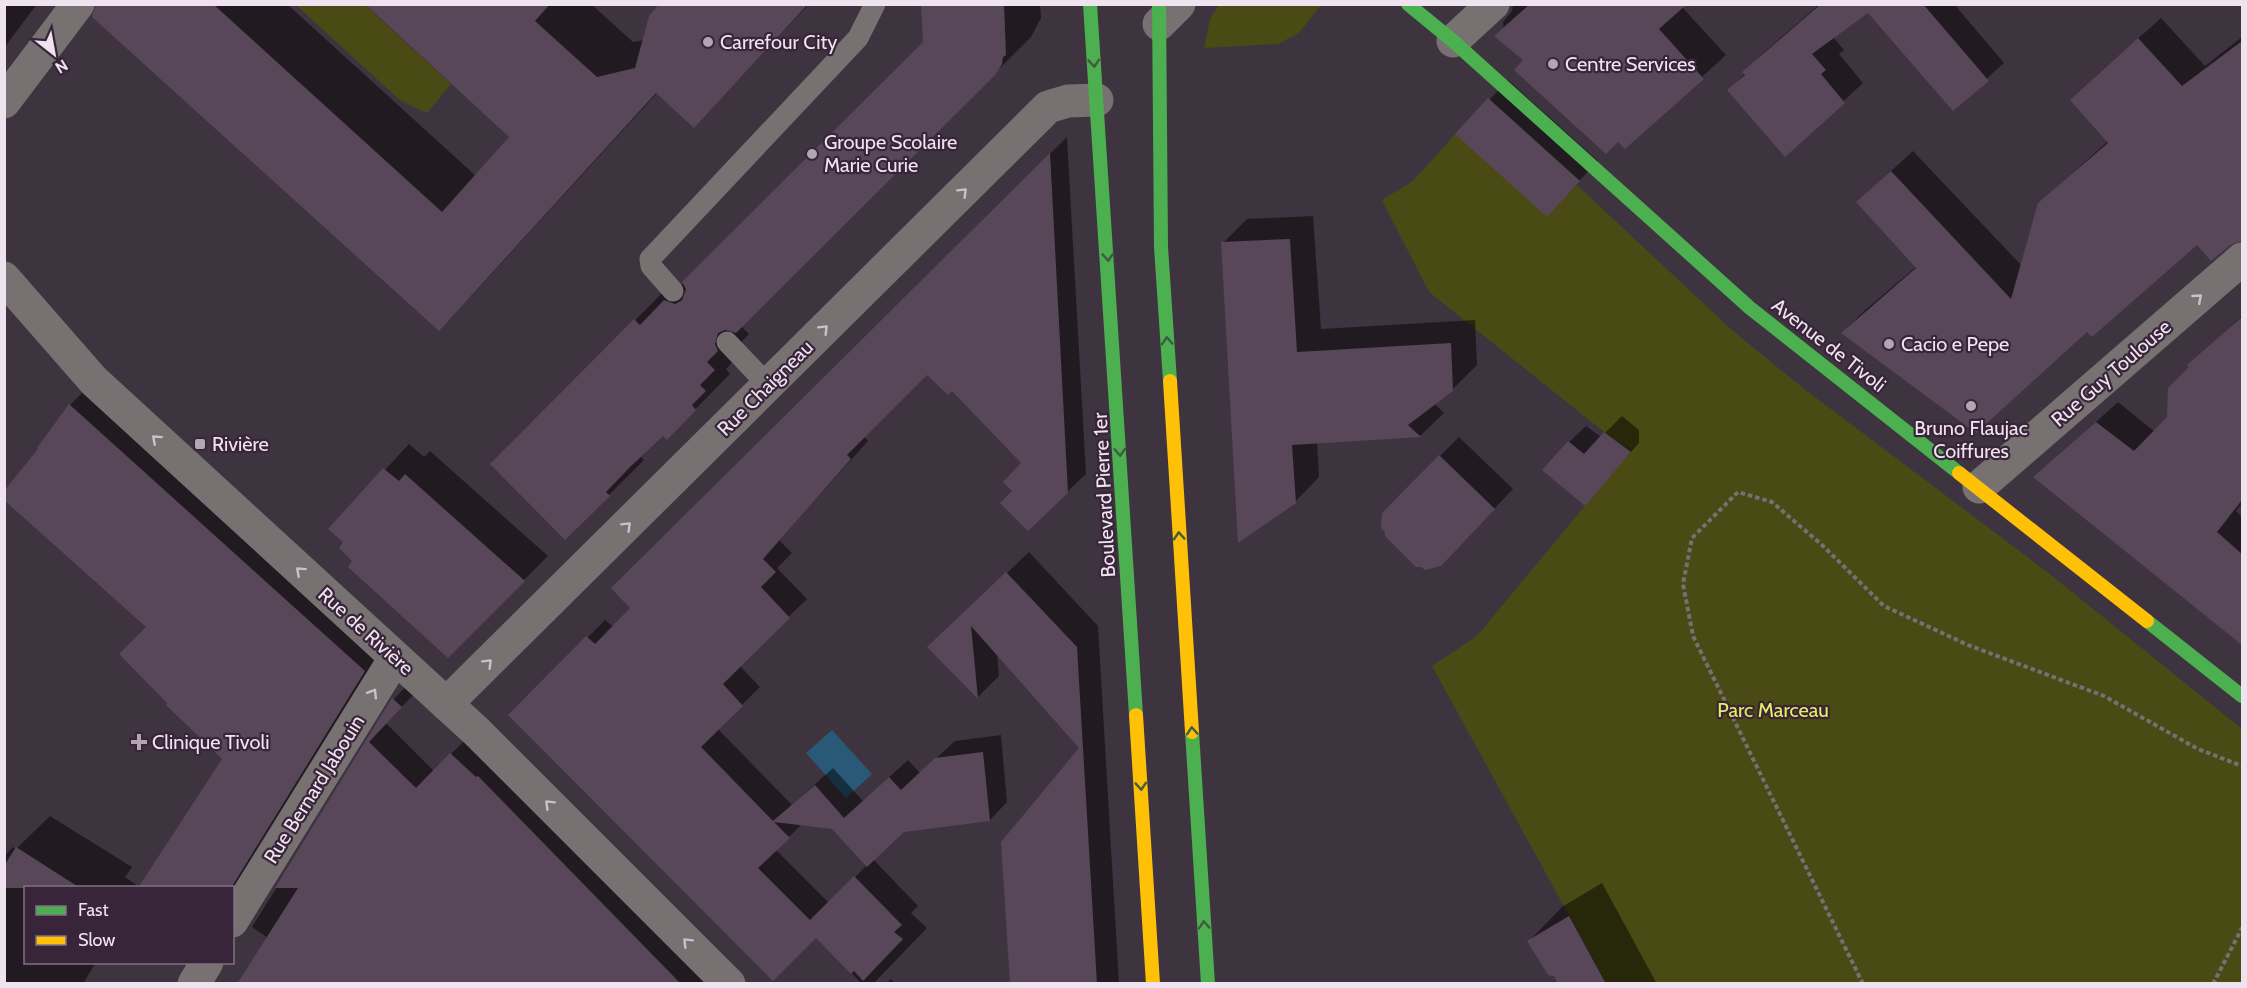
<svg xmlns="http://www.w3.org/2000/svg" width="2247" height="988" font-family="Cabin,sans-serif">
<rect width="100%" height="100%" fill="#3e343f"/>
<g fill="#494a14">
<polygon points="296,5 365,5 451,84 427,113 401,101"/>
<polygon points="1219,5 1219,4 1321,5 1299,33 1278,44 1204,48 1210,19"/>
<polygon points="1486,100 1732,330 1803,388 2046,571 2242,729 2242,983 1606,983 1432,666 1477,636 1631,450 1604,432 1429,292 1382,200 1413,181"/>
</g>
<polygon fill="#295977" points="832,730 872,774 846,798 806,753"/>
<g fill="#0007" fill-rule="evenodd">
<polygon points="4,4 37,4 4,48"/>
<polygon points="111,4 287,4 476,176 512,137 367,4 591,4 633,42 644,40 661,4 809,4 694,126 658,92 474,293 439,329"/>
<polygon points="962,4 1040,4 1041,18 1031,37 741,326 749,334 735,349 740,354 726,369 730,374 667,438 663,434 640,456 644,460 609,495 492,464 670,285 676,290"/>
<polygon points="1513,4 1684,4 1682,7 1726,55 1625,147 1505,43 1503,22 1512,11"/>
<polygon points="1820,4 1877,4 1833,37 1844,50 1839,54 1863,83 1785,155 1730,90 1763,53"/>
<polygon points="1916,4 1954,4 2004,63 1953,109"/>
<polygon points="2161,18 2205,66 2242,37 2242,202 2092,335 2087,330 1843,332 1864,311 1917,266 1880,181 1913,151 2022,266 2040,203 2108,141 2094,78"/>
<polygon points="1508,80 1598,161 1566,195 1457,134"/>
<path d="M1067 137 1086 474 1067 492 1014 491 1023 463 952 389 927 373 864 436 868 441 779 540 792 553 777 568 807 599 739 665 760 687 718 729 792 805 833 768 863 801 908 760 920 773 955 741 1001 735 1007 802 990 820 904 830 873 859 918 906 911 913 927 928 873 984H862L816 936 510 715 605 620 614 627 632 608 613 588ZM802 824 833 827 867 865 829 903 776 850Z"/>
<polygon points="1313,216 1321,329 1475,320 1477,365 1452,390 1434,403 1444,413 1420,436 1317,442 1319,477 1295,502 1223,243 1247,219"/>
<polygon points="2242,316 2242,503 2236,511 2242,517 2242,642 2035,477 2118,402 2155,432 2169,417 2191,367 2190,365"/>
<polygon points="88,387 382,653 232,891 232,888 195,888 224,759 148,627 40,449 70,405"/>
<polygon points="1622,416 1639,430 1639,443 1585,504 1569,442 1586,426 1601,437"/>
<polygon points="1459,437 1513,489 1460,545 1383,513"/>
<polygon points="409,444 424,457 430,451 548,556 448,656 354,561 345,542 330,529"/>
<polygon points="1029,552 1098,626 1119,984 1011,984 1081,748 997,653 999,676 978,697 929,647"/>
<polygon points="411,681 419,689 386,723 434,771 469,736 717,984 554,984 268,938 252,927 394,699"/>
<polygon points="50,816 132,867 125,877 141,888 26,888 26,962 96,962 83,984 4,984 4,856 13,847 16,849"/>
<polygon points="1602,883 1657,984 1560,984 1529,941 1562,907"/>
<polygon points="891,979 895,984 885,984"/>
</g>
<g fill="#584759">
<polygon points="96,4 213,4 442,212 509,137 365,4 550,4 535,21 597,77 635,68 649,16 659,4 808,4 694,128 656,93 439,331 92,17"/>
<polygon points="921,4 1004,4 1006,55 1003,57 1002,64 996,74 736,333 725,330 718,333 715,344 718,351 707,362 715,370 700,385 706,391 692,405 696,410 667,440 663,436 630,467 606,492 610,496 565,540 490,464 634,319 640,325 664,300 675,304 682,300 686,289 682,282 923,42"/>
<polygon points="1530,4 1687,4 1659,29 1704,79 1625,149 1618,142 1606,154 1514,70 1523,60 1494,36"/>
<polygon points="1821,4 1923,4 1989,81 1953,111 1868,13 1812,54 1826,70 1821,74 1845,103 1785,157 1727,90 1745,75 1742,72"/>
<polygon points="2138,38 2182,86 2242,41 2242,241 2230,245 2211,261 2197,245 2092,337 2087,332 1976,433 1841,333 1916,268 1856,202 1891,171 2011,299 2038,203 2108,143 2070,100"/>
<polygon points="1488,98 1580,181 1547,217 1455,134"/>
<polygon points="1050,153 1068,493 1028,531 1000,503 1012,491 1003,482 1021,463 952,391 948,395 927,375 847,455 851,459 763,559 776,572 761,587 790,618 723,684 743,706 701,747 773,821 815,785 844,818 889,777 901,790 935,758 983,752 990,821 904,832 867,867 832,829 774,822 790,838 758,868 810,920 854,876 902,925 894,932 903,939 863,981 854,971 851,974 816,938 773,981 508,715 586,636 595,644 630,608 611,588"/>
<polygon points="1290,239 1297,352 1451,343 1453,391 1408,425 1421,437 1292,445 1296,503 1238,543 1221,242"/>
<polygon points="2242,317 2242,500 2217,532 2242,554 2242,645 2033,477 2096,422 2134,451 2167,417 2168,388 2189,367 2187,365"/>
<polygon points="69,404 365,671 231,888 138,888 222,759 166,705 167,703 119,654 146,627 4,500 4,491 38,449 37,448"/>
<polygon points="1604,432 1631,452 1585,506 1542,470 1568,441 1584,454"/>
<polygon points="1439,455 1495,509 1441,566 1425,570 1421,567 1416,567 1385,536 1385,532 1381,528 1382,513"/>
<polygon points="383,468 399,481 405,474 525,581 448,658 348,567 352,561 339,548 343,542 328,529"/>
<polygon points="1006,572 1077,647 1097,984 1010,984 1001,842 1079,748 971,626 978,699 927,647"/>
<polygon points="392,698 402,707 369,742 416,788 450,753 476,777 478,776 681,984 237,984 298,888 275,888"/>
<polygon points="16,847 80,888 4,888 4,866"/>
<polygon points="1569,916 1606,984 1558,984 1554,976 1548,975 1527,941"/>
</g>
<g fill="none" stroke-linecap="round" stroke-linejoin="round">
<g stroke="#767074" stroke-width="4" stroke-dasharray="4.5 3" stroke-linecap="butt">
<polyline points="1863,984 1693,636 1683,584 1692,538 1738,492 1772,502 1822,545 1884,606 1968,645 2104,696 2198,749 2242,766"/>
<polyline points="2213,984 2242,928"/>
</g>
<g stroke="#777172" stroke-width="21">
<polyline points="673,291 651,266 650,259 858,38 875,4"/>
<polyline points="727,342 768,385"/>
</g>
<g stroke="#777172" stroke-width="33">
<polyline points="1159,24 1179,4"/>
<polyline points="1453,41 1493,4"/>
<polyline points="4,102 78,4"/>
<polyline points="4,278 94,381 477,732 729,984"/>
<polyline points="1979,487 2242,259"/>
<polyline points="446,704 1048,107 1068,101 1097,100"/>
<polyline points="232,921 395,658"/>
<polyline points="194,984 207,962"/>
</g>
<g stroke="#4caf50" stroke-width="14">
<polyline points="1090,4 1136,715"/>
<polyline points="1159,4 1161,247 1170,381"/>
<polyline points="1408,4 1453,41 1750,308 1959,473"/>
<polyline points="2147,621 2242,696"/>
<polyline points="1192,732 1208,984"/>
</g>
<g stroke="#ffc107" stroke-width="14">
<polyline points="1170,381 1192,732"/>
<polyline points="1959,473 2147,621"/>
<polyline points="1136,715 1153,984"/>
</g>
</g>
<defs><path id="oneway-chevron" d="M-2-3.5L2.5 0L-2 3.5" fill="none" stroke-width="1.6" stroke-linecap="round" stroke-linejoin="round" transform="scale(1.5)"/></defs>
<g stroke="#405c42">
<use href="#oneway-chevron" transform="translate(1094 63) rotate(86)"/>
<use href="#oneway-chevron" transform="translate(1108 257) rotate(86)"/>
<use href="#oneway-chevron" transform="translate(1167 341) rotate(-94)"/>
<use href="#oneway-chevron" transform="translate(1120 452) rotate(87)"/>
<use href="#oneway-chevron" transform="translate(1179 536) rotate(-94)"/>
<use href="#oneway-chevron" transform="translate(1192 731) rotate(-94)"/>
<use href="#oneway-chevron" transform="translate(1141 786) rotate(86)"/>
<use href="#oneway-chevron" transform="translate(1204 925) rotate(-94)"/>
</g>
<g stroke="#ccc1ca">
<use href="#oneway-chevron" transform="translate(963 192) rotate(-45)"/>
<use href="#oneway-chevron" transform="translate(2198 298) rotate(-41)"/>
<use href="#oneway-chevron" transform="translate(824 329) rotate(-45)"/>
<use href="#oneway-chevron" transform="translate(156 439) rotate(-138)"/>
<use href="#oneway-chevron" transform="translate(627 526) rotate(-45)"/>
<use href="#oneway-chevron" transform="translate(300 571) rotate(-138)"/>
<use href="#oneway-chevron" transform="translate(488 663) rotate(-45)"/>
<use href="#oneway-chevron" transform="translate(373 693) rotate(-58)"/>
<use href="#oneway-chevron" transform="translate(549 804) rotate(-135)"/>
<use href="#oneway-chevron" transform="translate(687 942) rotate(-135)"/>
</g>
<g fill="#b2a6b2" stroke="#382539" stroke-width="2">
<circle cx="708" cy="42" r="6"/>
<circle cx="1553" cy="64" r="6"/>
<circle cx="812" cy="154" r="6"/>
<circle cx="1889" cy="344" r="6"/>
<circle cx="1971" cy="406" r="6"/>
<rect x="194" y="438" width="12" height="12" rx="3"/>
<path d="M136 733h6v6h6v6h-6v6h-6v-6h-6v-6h6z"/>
</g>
<g text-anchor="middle" stroke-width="4.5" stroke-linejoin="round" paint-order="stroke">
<g font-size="20" fill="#f0e3f0" stroke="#382539" text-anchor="start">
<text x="720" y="49">Carrefour City</text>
<text x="1565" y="71">Centre Services</text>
<text x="824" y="149">Groupe Scolaire<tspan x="824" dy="23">Marie Curie</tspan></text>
<text x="1901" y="351">Cacio e Pepe</text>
<text x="1971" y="435" text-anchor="middle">Bruno Flaujac<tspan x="1971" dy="23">Coiffures</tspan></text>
<text x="212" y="451">Rivière</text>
<text x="152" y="749">Clinique Tivoli</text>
</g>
<g font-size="20" fill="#f0e3f0" stroke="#382539">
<text transform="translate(1829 345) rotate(38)" y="7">Avenue de Tivoli</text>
<text transform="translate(2111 373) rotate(-41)" y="7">Rue Guy Toulouse</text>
<text transform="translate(765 388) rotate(-45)" y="7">Rue Chaigneau</text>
<text transform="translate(1104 495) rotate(-93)" y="7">Boulevard Pierre 1er</text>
<text transform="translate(366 631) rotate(42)" y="7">Rue de Rivière</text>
<text transform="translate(314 789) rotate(-58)" y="7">Rue Bernard Jabouin</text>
</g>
<g font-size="20" fill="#e8ed64" stroke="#382539">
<text x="1773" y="717">Parc Marceau</text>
</g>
</g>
<rect width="2247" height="988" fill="none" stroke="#f0e3f0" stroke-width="12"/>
<rect x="24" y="886" width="210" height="78" fill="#382539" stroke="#827182" stroke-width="1.5"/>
<rect x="36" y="906" width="30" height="9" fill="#4caf50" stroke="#827182" stroke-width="1.5"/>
<text x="78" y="916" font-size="18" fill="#f0e3f0">Fast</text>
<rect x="36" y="936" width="30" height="9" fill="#ffc107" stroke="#827182" stroke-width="1.5"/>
<text x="78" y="946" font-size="18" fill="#f0e3f0">Slow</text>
<g transform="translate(54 54) rotate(149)" stroke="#382539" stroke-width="4.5" paint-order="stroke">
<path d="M0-4.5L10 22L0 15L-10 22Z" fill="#f0e3f0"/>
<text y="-9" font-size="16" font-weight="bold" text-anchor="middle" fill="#f0e3f0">N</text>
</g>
</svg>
